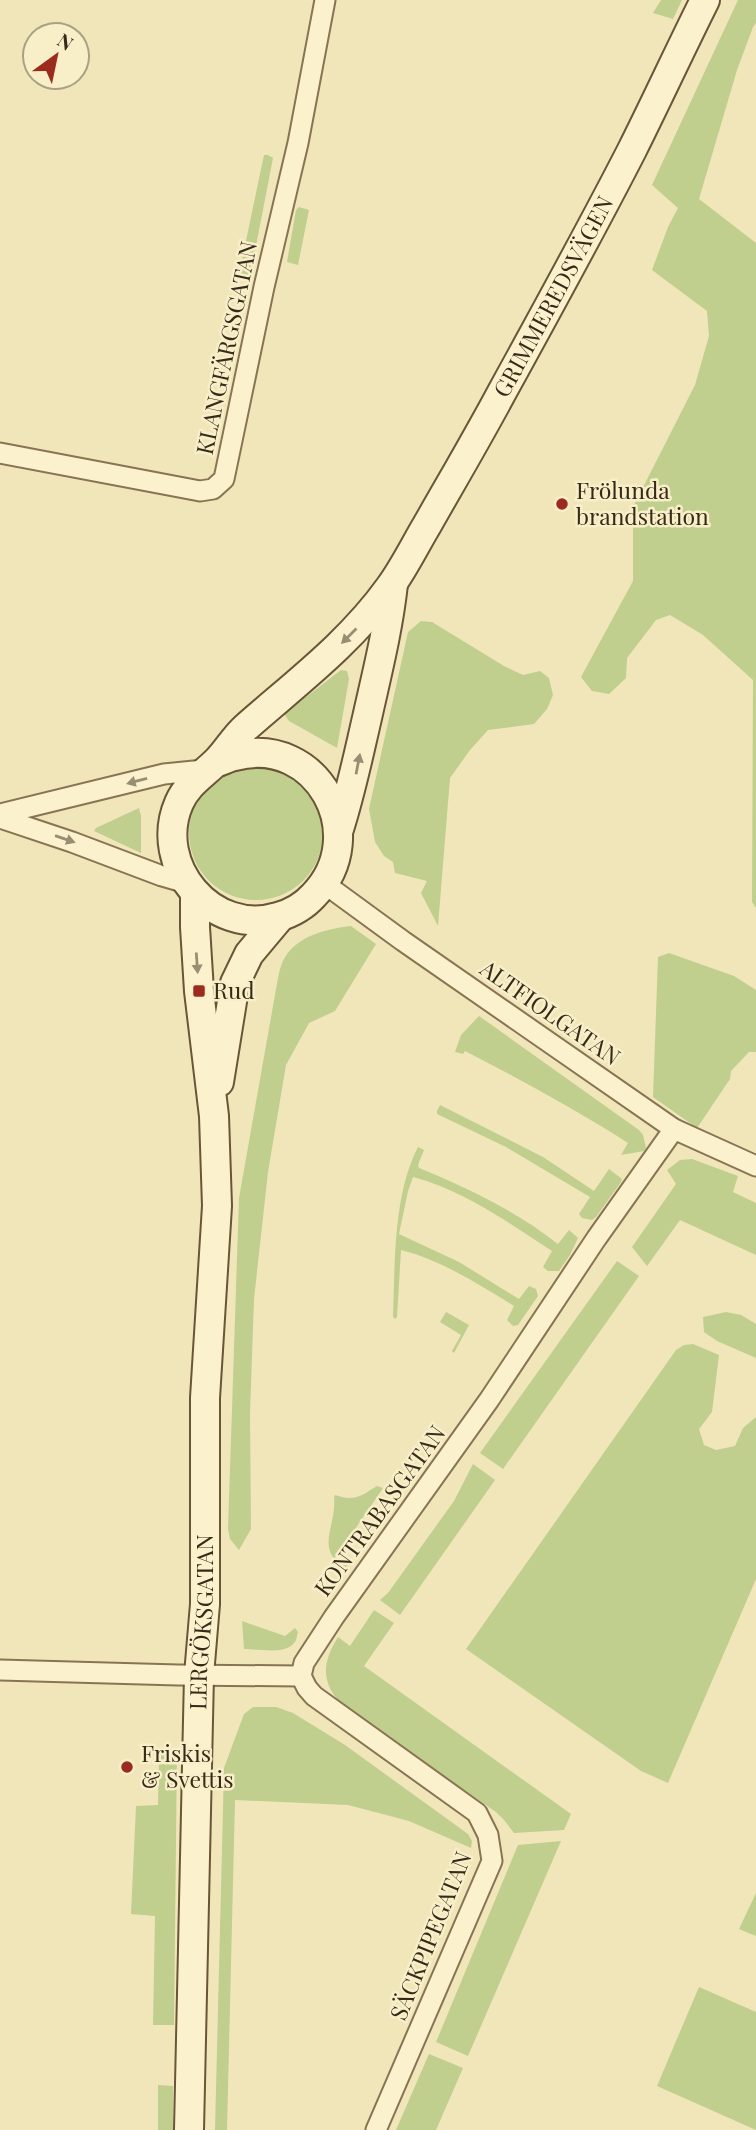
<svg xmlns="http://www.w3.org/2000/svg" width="756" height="2130" font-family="'Playfair Display',serif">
<rect width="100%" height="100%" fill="#f0e6ba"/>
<g fill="#c0cf8d">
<polygon points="661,0 682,0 673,19 653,13"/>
<polygon points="738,0 756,0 756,23 753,27 737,70 699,199 756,243 756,908 752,902 753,680 703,635 670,615 656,620 627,658 626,678 609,694 592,691 581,677 633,581 633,507 695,385 709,336 707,311 652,270 668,227 678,208 652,185"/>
<polygon points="264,155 268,155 273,158 250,277 248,278 239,276 239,274"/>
<polygon points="299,207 309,210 298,265 287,262 296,210"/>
<polygon points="421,621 432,622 504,666 523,675 540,671 549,678 553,695 547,709 534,724 488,730 470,750 450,778 438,926 421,893 427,881 395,873 393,862 384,856 375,842 369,809 408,632"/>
<polygon points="341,670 347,671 349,679 337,748 289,721 284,714"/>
<circle cx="256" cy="833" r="67"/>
<polygon points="139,808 141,816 141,853 94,831 96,828"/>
<path d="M351 926 376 944 335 1011 309 1023 286 1065 268 1172 254 1299 250 1414 251 1529 239 1550 230 1539 228 1529 239 1198 276 989C278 980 279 969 283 961 295 936 326 929 351 926Z"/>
<polygon points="669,953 734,976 756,990 756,1052 749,1052 731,1071 730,1079 697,1128 653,1097 658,957"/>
<path d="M479 1016 639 1130 643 1135 646 1148 644 1151 621 1155 628 1143C575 1109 521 1080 465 1051L463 1054 455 1052 461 1035Z"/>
<polygon points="440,1105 543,1157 594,1191 609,1169 622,1179 621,1182 596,1217 592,1220 582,1218 579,1214 590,1197 506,1147 437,1114 437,1111"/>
<path d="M418 1147 424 1150 418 1165 419 1168C468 1188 516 1211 558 1244L569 1230 578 1238 570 1255 559 1271H548L543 1267 552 1251C509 1223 463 1190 413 1177L408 1191 399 1234 459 1262 519 1299 529 1286 536 1289 538 1296 518 1325 513 1326 507 1320 514 1306C478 1284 441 1260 401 1250L397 1317 395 1319 393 1317C395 1264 393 1195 418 1147Z"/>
<polygon points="692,1159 738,1176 733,1192 756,1203 756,1255 680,1220 647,1266 632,1247 676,1184 667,1170 680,1160"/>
<polygon points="617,1261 639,1276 503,1469 480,1453"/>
<polygon points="446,1312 469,1325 454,1353 452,1351 461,1335 440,1322"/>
<polygon points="726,1312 741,1315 756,1324 756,1358 717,1341 704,1332 703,1317"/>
<polygon points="693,1344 719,1355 712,1412 699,1429 704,1445 716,1450 735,1446 743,1428 756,1417 756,1579 668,1783 641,1771 466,1649 676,1350 684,1345"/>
<polygon points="473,1464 495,1480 400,1615 380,1600 388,1593 454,1501"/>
<path d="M377 1486 383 1488 336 1557 349 1567 347 1570C313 1548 337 1528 334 1497L335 1495C354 1502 361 1496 377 1486Z"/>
<path d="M374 1610 394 1623 364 1666 571 1814 564 1830 514 1833 504 1820 496 1812 345 1708C322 1685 320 1666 338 1637L350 1646Z"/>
<path d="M242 1621 285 1636 295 1628 298 1632C297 1635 297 1640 294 1643 285 1655 257 1649 244 1649Z"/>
<polygon points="253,1707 276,1707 293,1713 345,1745 468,1834 472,1841 471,1848 409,1821 348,1805 235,1800 227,2130 215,2130 224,1768 244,1714"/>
<polygon points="177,1749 174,2025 153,2025 155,1916 131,1914 136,1806 158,1805 159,1751"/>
<polygon points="561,1841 468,2056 436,2042 518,1845"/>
<polygon points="756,1893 756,1936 739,1929"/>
<polygon points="699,1987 756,2012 756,2130 657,2086"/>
<polygon points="429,2054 463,2068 436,2130 396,2130"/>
<polygon points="158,2085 173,2086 173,2130 158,2130"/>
</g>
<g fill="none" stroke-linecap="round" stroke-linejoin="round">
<defs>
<g id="street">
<polyline points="0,453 200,491 213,489 224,479 264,287 298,143 325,0"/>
<polyline points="0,814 164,774 204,770"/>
<polyline points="0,818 72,842 162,876 186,883"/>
<polyline points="325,884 403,941 674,1129 756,1166"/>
<polyline points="0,1670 178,1675 301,1676"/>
<polyline points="301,1676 304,1663 334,1617 489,1400 596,1239 674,1129"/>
<polyline points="301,1676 307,1688 314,1696 477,1813 488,1835 492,1861 376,2130"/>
</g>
<g id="secondary">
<path id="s1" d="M215 763C222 761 229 757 235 756 317 734 372 835 314 895 305 905 292 913 278 917 212 937 152 865 179 803 187 784 203 775 217 761 227 751 234 738 245 728 296 683 350 643 390 587 404 568 415 545 427 525 452 481 478 437 502 392 546 312 590 232 632 150 657 100 680 50 705 0"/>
<path d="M339 829C351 791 358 757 367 718 377 673 388 630 393 584"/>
<polyline points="219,1082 235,983 249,954 280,917"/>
<path id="s2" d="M189 2130 199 1675 205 1604V1398L217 1206 214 1116 199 991 195 927V895"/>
</g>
</defs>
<use href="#street" stroke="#887453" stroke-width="23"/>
<use href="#secondary" stroke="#695537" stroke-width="32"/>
<use href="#street" stroke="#fbf2cd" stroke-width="19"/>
<use href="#secondary" stroke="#fbf2cd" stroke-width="28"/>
</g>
<defs><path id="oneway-solid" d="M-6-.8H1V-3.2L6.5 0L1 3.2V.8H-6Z" transform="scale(1.75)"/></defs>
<g fill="#988e73">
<use href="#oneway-solid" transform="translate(349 636) rotate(135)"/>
<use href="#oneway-solid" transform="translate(358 764) rotate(-79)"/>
<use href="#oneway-solid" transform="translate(137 781) rotate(165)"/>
<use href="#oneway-solid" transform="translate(65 839) rotate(19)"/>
<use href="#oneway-solid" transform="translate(197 963) rotate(86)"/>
</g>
<g fill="#9b2b1f" stroke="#f8efc9" stroke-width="2.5">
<circle cx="562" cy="504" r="7"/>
<rect x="192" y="984" width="14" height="14" rx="3.5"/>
<circle cx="127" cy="1767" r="7"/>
</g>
<g text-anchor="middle" stroke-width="5" stroke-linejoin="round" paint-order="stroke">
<g font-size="23" fill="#362a19" stroke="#f8efc9">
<text dy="8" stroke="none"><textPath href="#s1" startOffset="1104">GRIMMEREDSVÄGEN</textPath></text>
<text transform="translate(227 348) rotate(-78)" y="8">KLANGFÄRGSGATAN</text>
<text transform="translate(550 1013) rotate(35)" y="8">ALTFIOLGATAN</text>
<text transform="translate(380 1511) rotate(-54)" y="8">KONTRABASGATAN</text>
<text dy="8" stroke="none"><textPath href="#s2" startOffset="508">LERGÖKSGATAN</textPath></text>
<text transform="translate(431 1936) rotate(-68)" y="8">SÄCKPIPEGATAN</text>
</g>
<g font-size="23" fill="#362a19" stroke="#f8efc9" text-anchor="start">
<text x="576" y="499">Frölunda<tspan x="576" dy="26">brandstation</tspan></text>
<text x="213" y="999">Rud</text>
<text x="141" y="1762">Friskis<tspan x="141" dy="26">&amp; Svettis</tspan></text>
</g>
</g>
<g transform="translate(56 56) rotate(33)"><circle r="33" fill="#f8efc9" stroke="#aaa083" stroke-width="2"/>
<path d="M0-5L12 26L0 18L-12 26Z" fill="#9b2b1f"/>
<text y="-10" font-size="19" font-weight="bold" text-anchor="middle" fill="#362a19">N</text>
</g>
</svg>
